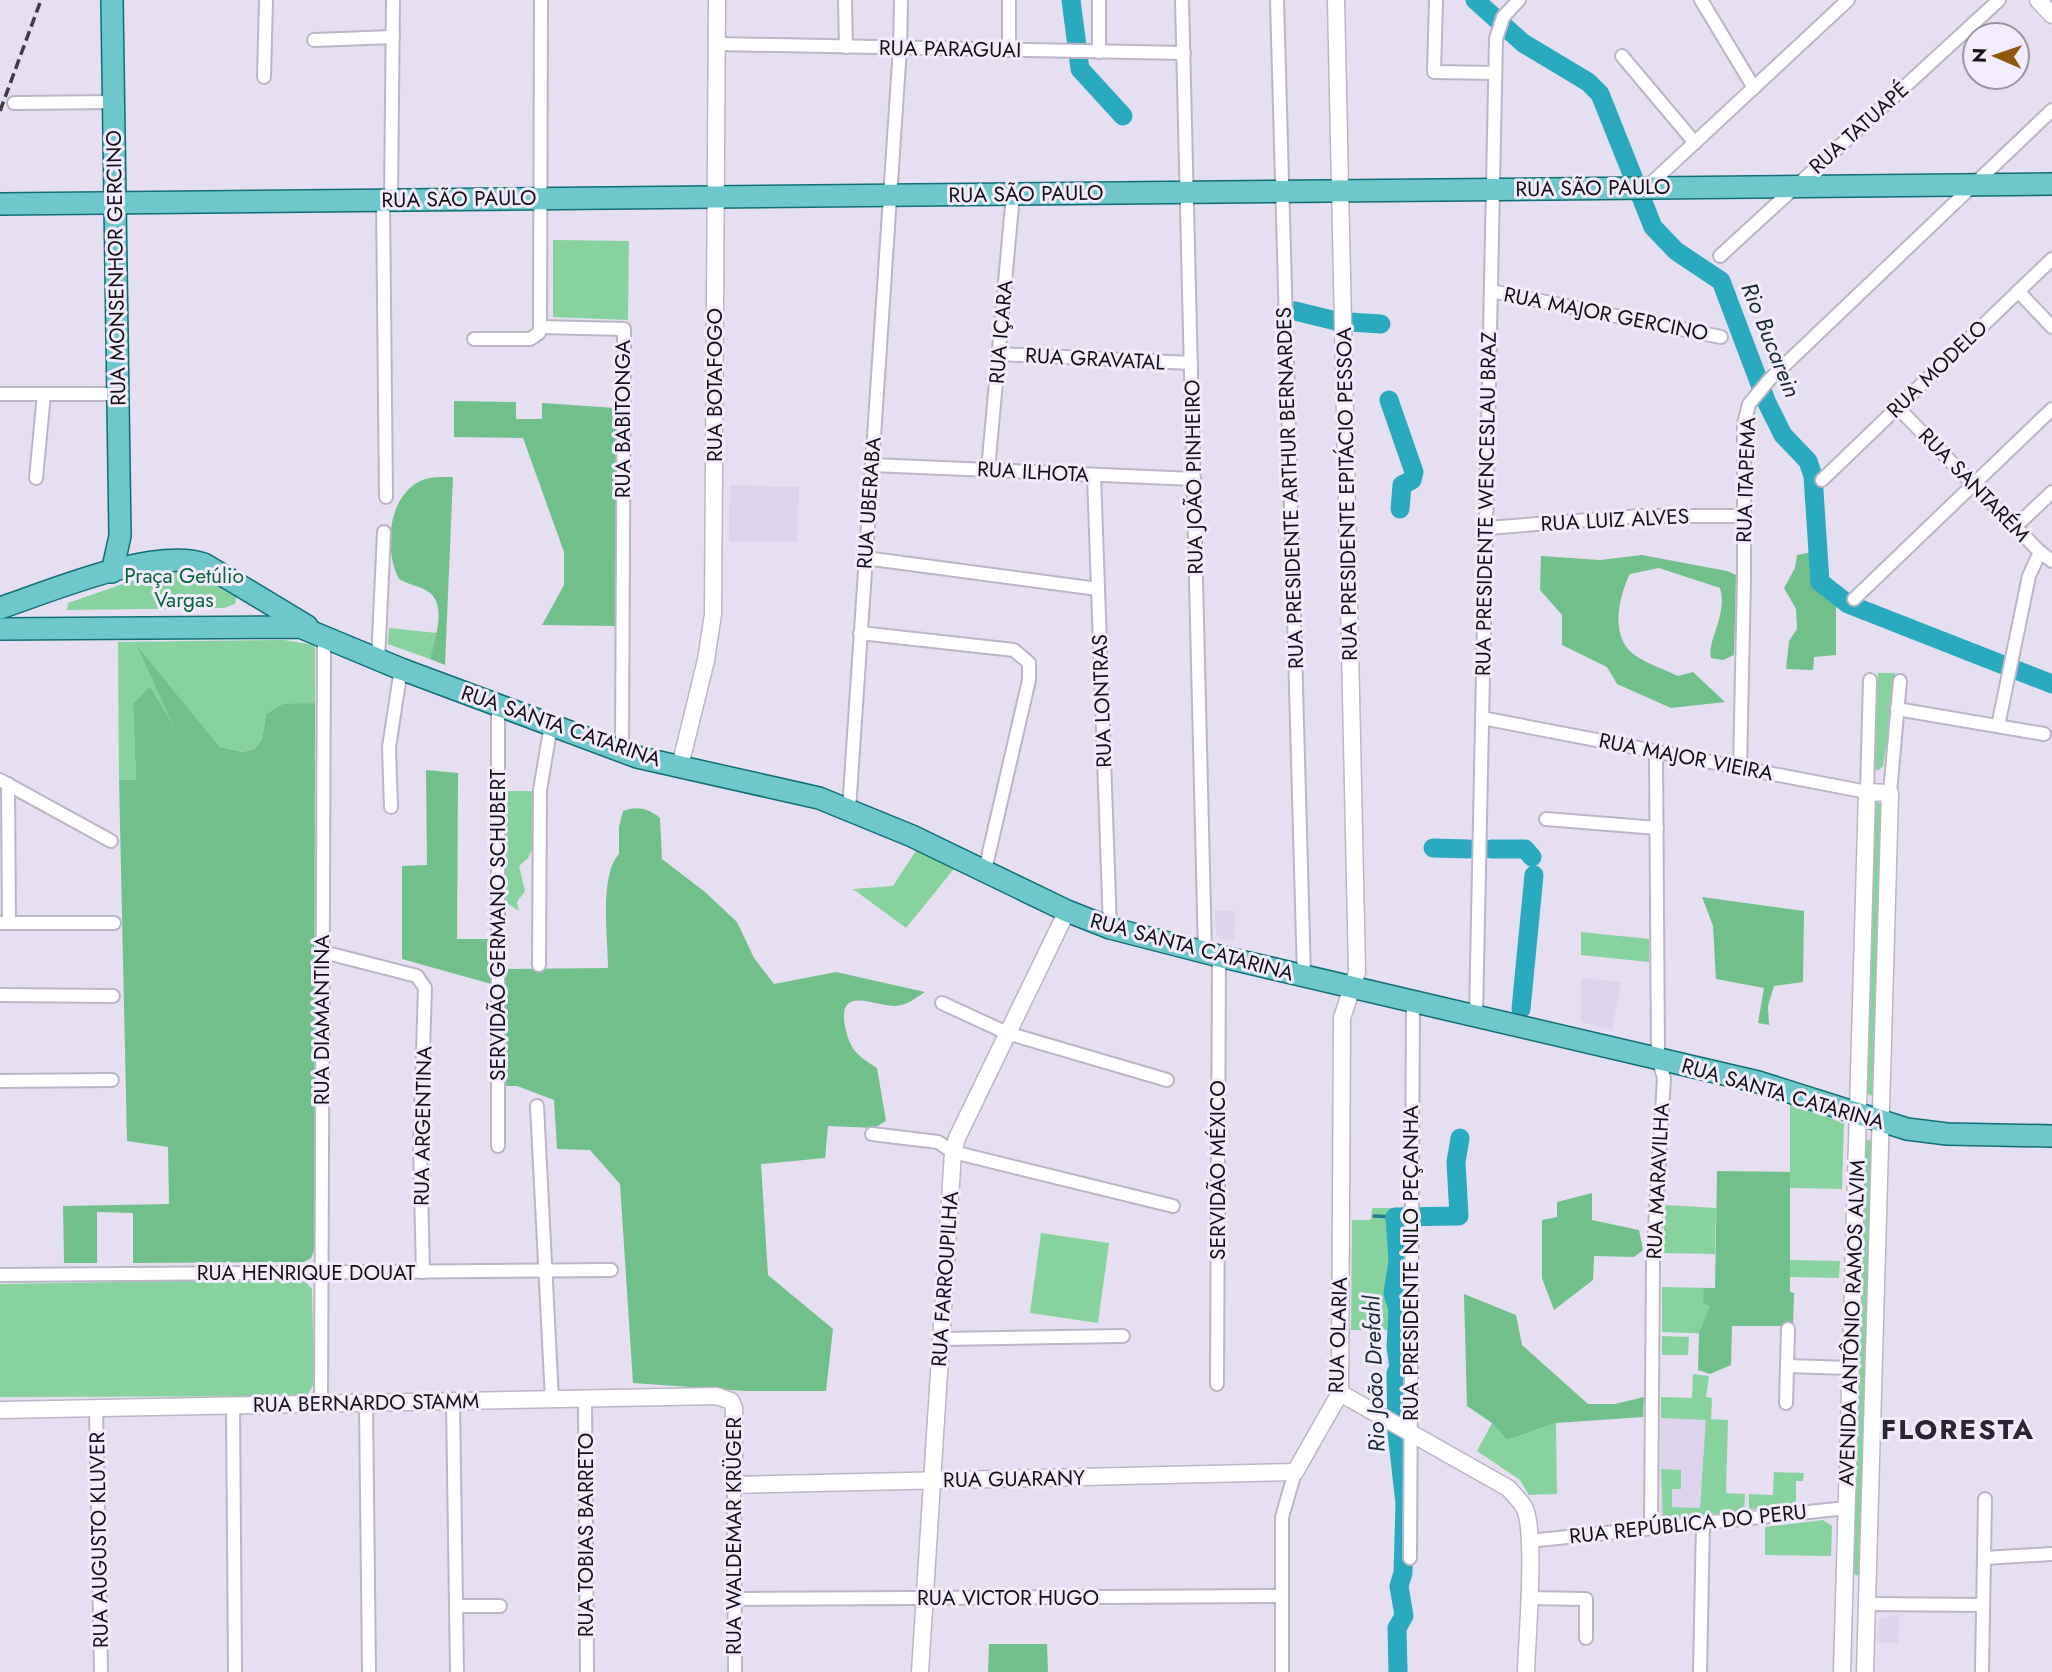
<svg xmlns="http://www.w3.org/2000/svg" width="2052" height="1672" font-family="Jost,sans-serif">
<rect width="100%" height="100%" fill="#e6dff1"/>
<g fill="#ded3ec">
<polygon points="730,485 799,487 797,542 729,541"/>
<polygon points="1215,910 1235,911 1234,940 1221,939 1216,935"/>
<polygon points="1581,978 1621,982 1612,1030 1581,1022"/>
<polygon points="1661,1418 1706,1419 1703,1516 1660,1518"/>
<polygon points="1899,1614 1898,1643 1877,1642 1879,1619"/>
</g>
<g fill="#87d29f">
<polygon points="553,240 629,241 628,320 553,317"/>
<polygon points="186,566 237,592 235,604 224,608 67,610 68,603 169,568"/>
<polygon points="389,628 437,633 430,659 388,644"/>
<polygon points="284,640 315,645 315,703 283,705 266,714 262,740 254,749 243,752 220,747 139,649 184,748 150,688 133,705 136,781 119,780 118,642"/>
<polygon points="1878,673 1895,673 1893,706 1883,766 1879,770 1875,770"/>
<polygon points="504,791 537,791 537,840 528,858 519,866 525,891 517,902 519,911 507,903 505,892"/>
<polygon points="1878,801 1881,805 1873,1092 1871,1096 1866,1092 1874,804"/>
<polygon points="919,846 958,864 906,928 853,889 893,886"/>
<polygon points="1581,932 1649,939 1649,962 1581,955"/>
<polygon points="1790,1101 1844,1124 1842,1189 1790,1188"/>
<polygon points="1869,1139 1872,1143 1860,1572 1858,1576 1853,1573 1865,1143"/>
<polygon points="1665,1205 1716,1208 1715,1254 1663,1253"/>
<polygon points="1372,1208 1402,1208 1401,1330 1351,1330 1352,1220 1371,1220"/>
<polygon points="1041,1233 1109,1243 1098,1323 1030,1313"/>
<polygon points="1790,1260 1840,1261 1839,1278 1790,1277"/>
<polygon points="303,1279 312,1289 314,1383 307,1396 0,1397 0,1284"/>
<polygon points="1662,1287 1715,1288 1715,1334 1662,1332"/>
<polygon points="1662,1336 1689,1337 1688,1355 1662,1355"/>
<polygon points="1693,1374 1709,1376 1706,1397 1712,1398 1711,1419 1728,1420 1726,1493 1745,1494 1744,1511 1663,1520 1661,1469 1681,1470 1681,1489 1672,1489 1672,1507 1700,1508 1706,1420 1661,1418 1661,1397 1692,1398"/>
<polygon points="1492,1423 1507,1440 1556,1423 1557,1494 1529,1495 1520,1480 1477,1451"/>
<polygon points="1774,1472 1804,1473 1803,1481 1796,1481 1796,1504 1749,1510 1749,1494 1773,1495"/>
<polygon points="1823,1520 1832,1526 1831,1556 1765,1555 1765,1527"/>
</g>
<g fill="#71c08b">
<polygon points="454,401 516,402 516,419 542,419 542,403 616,408 616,626 542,625 564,585 564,552 523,438 454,437"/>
<path d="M453 477 445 665 430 659C434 642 447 607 430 593 422 586 408 585 399 579 384 550 387 498 420 481 430 476 443 477 453 477Z"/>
<polygon points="1812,552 1815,589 1836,602 1836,655 1814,657 1813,670 1786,669 1789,641 1797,629 1796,609 1784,588 1795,568 1797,555"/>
<path d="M1642 555 1727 571 1736 575 1734 655 1723 660 1711 658C1707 639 1728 616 1720 588L1659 568 1630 574C1619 596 1610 634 1632 653 1644 663 1664 669 1678 676L1693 672 1725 702 1671 708 1617 684 1607 667 1562 645V615L1540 590 1541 556 1600 560Z"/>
<polygon points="137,646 220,747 243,752 254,749 262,740 266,714 283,704 315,703 314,1250 311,1258 304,1262 133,1263 133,1213 97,1212 97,1263 64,1263 63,1206 169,1204 168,1147 127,1141 119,780 136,780 133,704 150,687 174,727"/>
<path d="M426 770 458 773 457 939H497V969L608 968C608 939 599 875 619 854V827L623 811C637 806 648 808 660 818L662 859 705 892 737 922 754 958 774 984 836 972 925 992C916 998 907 1005 896 1006 875 1007 837 984 845 1026 850 1051 857 1055 877 1068L886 1121 874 1128 828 1126 825 1158 761 1164 768 1275 833 1329 826 1391H746L633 1383 620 1184 590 1150 557 1149 554 1100 517 1086H506L502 987 402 959V866L427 865Z"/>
<polygon points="1702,897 1804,911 1803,982 1774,986 1768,1006 1769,1025 1758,1023 1764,988 1716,979 1713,926"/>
<polygon points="1717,1171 1790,1172 1790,1292 1794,1293 1793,1326 1732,1326 1731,1365 1710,1374 1698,1370 1699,1333 1710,1306 1703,1303 1704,1288 1715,1288"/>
<polygon points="1592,1193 1592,1220 1639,1230 1643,1250 1634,1257 1594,1256 1593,1280 1554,1310 1542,1278 1542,1220 1557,1217 1557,1202"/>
<polygon points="1464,1294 1516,1315 1522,1345 1588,1404 1615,1404 1644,1397 1643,1417 1556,1423 1507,1440 1492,1423 1467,1406"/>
<polygon points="989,1644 1047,1644 1048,1672 988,1672"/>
</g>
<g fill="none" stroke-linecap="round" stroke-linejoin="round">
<polyline stroke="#237c8d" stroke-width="3.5" points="1374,1216 1395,1217"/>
<g stroke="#2aaabf" stroke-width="19">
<polyline points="1071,0 1080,69 1123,116"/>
<polyline points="1475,0 1523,43 1588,82 1600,94 1653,227 1676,251 1721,281 1767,403 1783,435 1808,461 1813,476 1820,582 1848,604 2052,684"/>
<polyline points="1295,311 1336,321"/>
<polyline points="1349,322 1381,324"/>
<polyline points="1389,400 1414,472 1412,480 1402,485 1400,509"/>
<polyline points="1433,848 1469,849"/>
<polyline points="1491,849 1525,849 1532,857"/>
<polyline points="1521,1009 1534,875"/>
<polyline points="1398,1672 1397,1628 1404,1616 1399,1586 1403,1573 1405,1503 1397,1433 1396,1373 1399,1368 1396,1347 1398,1310 1393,1293 1398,1261 1395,1217 1459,1216 1456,1162 1460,1138"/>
</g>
<defs>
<g id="minor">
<polyline points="541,0 540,327 624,329 622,751"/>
<polyline points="845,0 846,47"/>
<polyline points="1099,0 1099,52"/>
<polyline points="1182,0 1205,953"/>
<polyline points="1277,0 1304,976"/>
<polyline points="1436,0 1434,72 1495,73"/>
<polyline points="1701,0 1754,88"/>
<polyline points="314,40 393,37"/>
<polyline points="717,44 1184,53"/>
<polyline points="1009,50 1009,0"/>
<polyline points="1622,56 1695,143"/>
<polyline points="264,77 266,0"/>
<polyline points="14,103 113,102"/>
<polyline points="1647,187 1848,0"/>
<polyline points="383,200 386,497"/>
<polyline points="391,200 393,0"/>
<polyline points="1720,256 1999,0"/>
<polyline points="1491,291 1721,337"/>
<polyline points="2018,291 2052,327"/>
<polyline points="474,339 530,339 539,333 540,327"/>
<polyline points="999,354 1191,363"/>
<polyline points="0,394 118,394"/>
<polyline points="1898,408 2040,552 2052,561"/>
<polyline points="872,465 1194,479"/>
<polyline points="988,470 1013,194"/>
<polyline points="1094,475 1110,928"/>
<polyline points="36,478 44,394"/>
<polyline points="1822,480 2052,259"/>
<polyline points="2015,527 2052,492"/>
<polyline points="1486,528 1641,516 1744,516"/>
<polyline points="865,558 1098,589"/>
<polyline points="1854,599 2052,409"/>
<polyline points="860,633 1014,650 1029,663 1029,680 985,870"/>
<polyline points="378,661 384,532"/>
<polyline points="498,705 498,1146"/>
<polyline points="1897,709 2044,734"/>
<polyline points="1482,718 1867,792 1870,680"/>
<polyline points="1998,726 2029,576 2040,552"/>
<polyline points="1740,768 1744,579 1744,424 1749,404 1769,380 2052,110"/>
<polyline points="0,780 111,841"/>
<polyline points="8,784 9,923"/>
<polyline points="1890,793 1900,681"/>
<polyline points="391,807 389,747 401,669"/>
<polyline points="849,810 900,48 901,0"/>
<polyline points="1546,819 1657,828"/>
<polyline points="0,923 114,923"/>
<polyline points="323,952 417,976 425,988 420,1145 423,1272"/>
<polyline points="539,965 540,790 551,725"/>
<polyline points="0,995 113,996"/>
<polyline points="942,1003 1007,1033 1167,1080"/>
<polyline points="1476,1016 1496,39 1503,17 1519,0"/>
<polyline points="0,1081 112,1080"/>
<polyline points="537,1106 552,1400"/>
<polyline points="872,1134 938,1142 953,1152 1173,1206"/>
<polyline points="0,1275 611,1270"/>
<polyline points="940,1339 1123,1336"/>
<polyline points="1787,1366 1851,1368"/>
<polyline points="1217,1384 1219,956"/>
<polyline points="585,1399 587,1672"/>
<polyline points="453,1402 457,1672"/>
<polyline points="366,1403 369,1672"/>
<polyline points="1786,1403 1788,1329"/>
<polyline points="321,1404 324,636"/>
<polyline points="233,1406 235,1672"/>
<polyline points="96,1408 101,1672"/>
<polyline points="734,1485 735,1672"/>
<polyline points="1651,1528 1653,1262 1664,1078 1658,1058 1656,752"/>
<polyline points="1529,1541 1847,1508"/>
<polyline points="1410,1558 1413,1001"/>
<polyline points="1984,1558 2052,1554"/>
<polyline points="1528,1598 1586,1599 1586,1638"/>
<polyline points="735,1599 1281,1596"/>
<polyline points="1867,1604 1983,1605"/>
<polyline points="456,1606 500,1606"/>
<polyline points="1282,1672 1282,1517 1295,1472"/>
<polyline points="1700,1672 1703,1523"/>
<polyline points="1982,1672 1985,1499"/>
</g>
<g id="tertiary">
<polyline points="2038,0 2052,15"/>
<polyline points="680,766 706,660 713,614 717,0"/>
<path d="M1340 1393 1508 1488C1514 1495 1521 1501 1525 1509 1536 1536 1527 1638 1526 1672"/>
<polyline points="0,1410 717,1396 731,1401 734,1408 734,1485 1295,1472 1340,1393 1342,1018 1357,972 1336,0"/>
<polyline points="920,1672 953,1152 957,1138 1067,911"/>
<polyline points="1842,1672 1867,792 1890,793 1865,1672"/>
</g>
<g id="primary">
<polyline points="112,0 120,536 112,572"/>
<polyline points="0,204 2052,184"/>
<path d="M0 608C51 591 154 547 204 564L307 626"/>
<polyline points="0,629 300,627 401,669 637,757 819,798 912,836 1067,911 1110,928 1219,956 1758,1082 1907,1129 1947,1134 2052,1136"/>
</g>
</defs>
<use href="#minor" stroke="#bcb5c6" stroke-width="16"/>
<use href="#tertiary" stroke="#bcb5c6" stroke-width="19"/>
<use href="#primary" stroke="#106f75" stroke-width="24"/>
<use href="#minor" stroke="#fff" stroke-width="12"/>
<use href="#tertiary" stroke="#fff" stroke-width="16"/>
<use href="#primary" stroke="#6ec7cb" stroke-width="21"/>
<polyline stroke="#3f3b44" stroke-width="3.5" stroke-dasharray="10 5" stroke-linecap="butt" points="0,111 41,0"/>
</g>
<g text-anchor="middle" stroke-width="6" stroke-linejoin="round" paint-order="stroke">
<g font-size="21" fill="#141117" stroke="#f3ecfe">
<text transform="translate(950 49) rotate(1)" y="7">RUA PARAGUAI</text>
<text transform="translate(1859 128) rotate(-42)" y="7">RUA TATUAPÉ</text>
<text transform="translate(1593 188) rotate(-1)" y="7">RUA SÃO PAULO</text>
<text transform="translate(1026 194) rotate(-1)" y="7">RUA SÃO PAULO</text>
<text transform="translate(459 199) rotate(-1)" y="7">RUA SÃO PAULO</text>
<text transform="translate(116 268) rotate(-91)" y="7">RUA MONSENHOR GERCINO</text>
<text transform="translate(1606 314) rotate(11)" y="7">RUA MAJOR GERCINO</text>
<text transform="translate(1001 332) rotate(-85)" y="7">RUA IÇARA</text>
<text transform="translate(1095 359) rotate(3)" y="7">RUA GRAVATAL</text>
<text transform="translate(1937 369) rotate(-44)" y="7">RUA MODELO</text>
<text transform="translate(715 385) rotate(-90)" y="7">RUA BOTAFOGO</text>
<text transform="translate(623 419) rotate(-90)" y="7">RUA BABITONGA</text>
<text transform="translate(1033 472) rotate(3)" y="7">RUA ILHOTA</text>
<text transform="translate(1194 477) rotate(-91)" y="7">RUA JOÃO PINHEIRO</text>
<text transform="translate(1746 480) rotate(-88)" y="7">RUA ITAPEMA</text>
<text transform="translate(1974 485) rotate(46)" y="7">RUA SANTARÉM</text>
<text transform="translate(1290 488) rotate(-92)" y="7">RUA PRESIDENTE ARTHUR BERNARDES</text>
<text transform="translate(1347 494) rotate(-91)" y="7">RUA PRESIDENTE EPITÁCIO PESSOA</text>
<text transform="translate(869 503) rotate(-86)" y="7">RUA UBERABA</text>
<text transform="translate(1486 504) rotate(-89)" y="7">RUA PRESIDENTE WENCESLAU BRAZ</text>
<text transform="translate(1615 520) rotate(-3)" y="7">RUA LUIZ ALVES</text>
<text transform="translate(1102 701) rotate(-92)" y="7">RUA LONTRAS</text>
<text transform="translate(561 726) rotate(19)" y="7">RUA SANTA CATARINA</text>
<text transform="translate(1686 757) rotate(11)" y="7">RUA MAJOR VIEIRA</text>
<text transform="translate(498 925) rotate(-90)" y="7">SERVIDÃO GERMANO SCHUBERT</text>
<text transform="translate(1192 947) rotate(15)" y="7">RUA SANTA CATARINA</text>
<text transform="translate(322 1020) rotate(-90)" y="7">RUA DIAMANTINA</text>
<text transform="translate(1783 1094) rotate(16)" y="7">RUA SANTA CATARINA</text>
<text transform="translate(423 1126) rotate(-89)" y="7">RUA ARGENTINA</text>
<text transform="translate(1218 1170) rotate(-90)" y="7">SERVIDÃO MÉXICO</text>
<text transform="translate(1658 1181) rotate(-87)" y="7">RUA MARAVILHA</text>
<text transform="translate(1411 1263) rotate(-90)" y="7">RUA PRESIDENTE NILO PEÇANHA</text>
<text x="306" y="1280">RUA HENRIQUE DOUAT</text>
<text transform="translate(945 1279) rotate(-86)" y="7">RUA FARROUPILHA</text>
<text transform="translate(1852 1323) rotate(-88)" y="7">AVENIDA ANTÔNIO RAMOS ALVIM</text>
<text transform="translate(1338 1335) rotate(-88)" y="7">RUA OLARIA</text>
<text transform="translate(366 1403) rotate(-1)" y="7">RUA BERNARDO STAMM</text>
<text transform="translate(1014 1479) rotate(-1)" y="7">RUA GUARANY</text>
<text transform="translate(1688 1524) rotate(-6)" y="7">RUA REPÚBLICA DO PERU</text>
<text transform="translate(586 1535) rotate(-90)" y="7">RUA TOBIAS BARRETO</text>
<text transform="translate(734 1536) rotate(-90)" y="7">RUA WALDEMAR KRÜGER</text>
<text transform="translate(99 1540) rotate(-91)" y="7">RUA AUGUSTO KLUVER</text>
<text x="1008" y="1605">RUA VICTOR HUGO</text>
</g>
<g font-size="21" fill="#086636" stroke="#f3ecfe">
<text x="184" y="583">Praça Getúlio<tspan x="184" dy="24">Vargas</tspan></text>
</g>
<g font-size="23" font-style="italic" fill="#182d31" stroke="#f3ecfe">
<text transform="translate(1771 340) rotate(68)" y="8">Rio Bucarein</text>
<text transform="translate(1374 1374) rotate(-92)" y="8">Rio João Drefahl</text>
</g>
<g font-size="28" font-weight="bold" letter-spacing="2" fill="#2c2634" stroke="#f3ecfe">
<text x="1958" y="1439">FLORESTA</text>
</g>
</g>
<g transform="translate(1996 56) rotate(272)"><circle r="33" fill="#f3ecfe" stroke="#9a94a2" stroke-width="2"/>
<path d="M0-5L12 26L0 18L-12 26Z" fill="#8e580c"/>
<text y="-10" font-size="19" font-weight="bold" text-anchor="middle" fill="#141117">N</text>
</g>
</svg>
